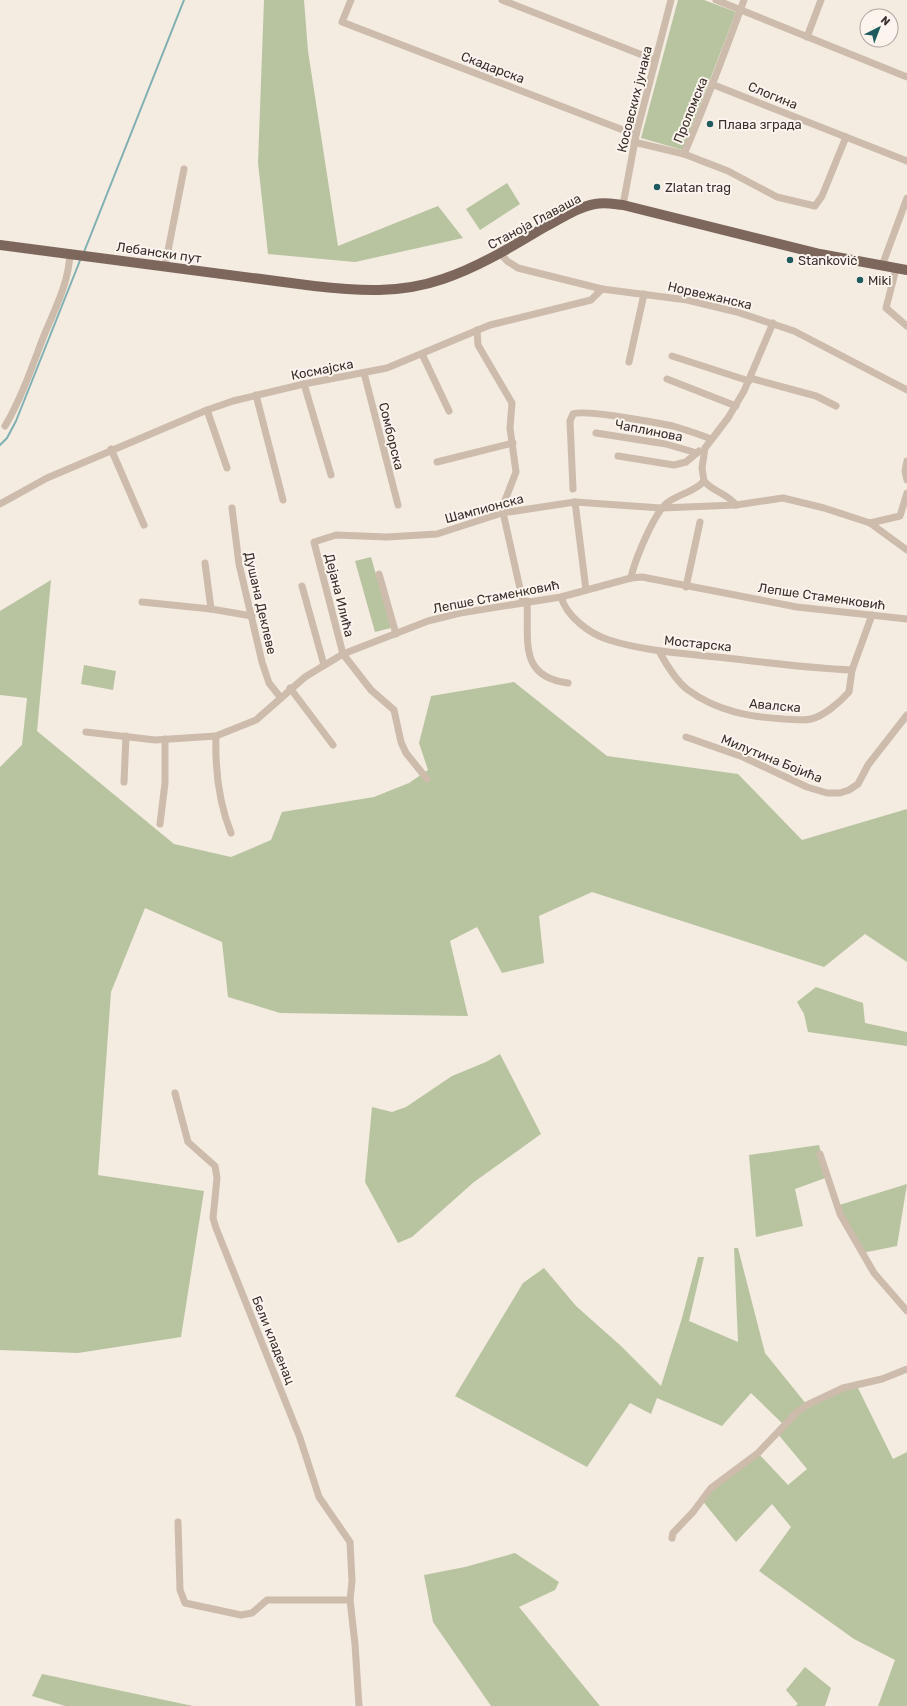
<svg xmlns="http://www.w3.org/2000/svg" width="907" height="1706" font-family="Rubik,sans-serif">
<rect width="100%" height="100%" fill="#f4ebe1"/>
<g fill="#b8c4a0">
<polygon points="264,0 304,0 308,51 338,246 438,206 463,238 355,262 268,254 258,163"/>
<polygon points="678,0 704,0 736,12 683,150 641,138"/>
<polygon points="507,183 520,204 480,230 466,209"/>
<polygon points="371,557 391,628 375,632 355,561"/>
<polygon points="51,580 37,731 174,844 231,857 271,840 282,812 374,797 409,783 428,770 419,743 431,696 514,682 607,756 738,774 802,840 907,809 907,962 865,934 824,967 592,892 539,916 544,963 502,973 477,927 450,941 468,1016 280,1013 228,997 222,942 145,908 111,992 98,1175 204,1191 181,1337 78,1353 0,1350 0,767 22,745 27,698 0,695 0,611"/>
<polygon points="84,665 116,671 113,690 81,684"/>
<polygon points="816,987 863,1003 865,1023 907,1032 907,1046 808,1032 804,1014 797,1002"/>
<polygon points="500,1054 541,1134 474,1182 412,1237 398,1243 365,1182 372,1107 392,1112 406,1107 452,1076 486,1062"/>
<polygon points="819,1145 828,1177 795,1189 803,1226 756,1237 749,1155"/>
<polygon points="907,1184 897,1246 862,1253 836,1206"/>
<polygon points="734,1248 738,1248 765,1353 807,1405 856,1384 893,1459 907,1452 907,1706 878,1706 895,1660 854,1639 759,1571 791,1527 772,1504 736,1542 701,1499 758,1453 788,1485 807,1469 777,1433 784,1425 751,1393 722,1426 657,1398 651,1414 630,1403 587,1467 455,1396 523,1283 544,1268 576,1306 621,1346 661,1386 682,1318 698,1257 704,1257 689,1321 738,1342"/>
<polygon points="515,1553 559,1582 555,1590 519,1607 600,1706 491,1706 433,1622 424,1575 465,1567"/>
<polygon points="805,1667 831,1688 825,1706 795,1706 798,1704 786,1690"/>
<polygon points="42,1674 193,1706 65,1706 32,1696"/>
</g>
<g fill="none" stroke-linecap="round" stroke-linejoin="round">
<g stroke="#7fb0b2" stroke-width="2">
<polyline points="84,252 184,0"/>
<polyline points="0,445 7,438 16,421 81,258"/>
</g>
<g stroke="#cdbbac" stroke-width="7">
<polyline points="351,0 342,22 636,135"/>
<polyline points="502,0 655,60"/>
<polyline points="716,0 907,77"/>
<path d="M744 0C725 52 706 103 684 154L728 171 777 197 815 206 822 196 846 137"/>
<polyline points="807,37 821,0"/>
<polyline points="714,85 907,161"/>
<polyline points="634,142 684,154"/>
<polyline points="623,205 636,135 671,0"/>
<polyline points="500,253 507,261 518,268 602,289 687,300 737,312 794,331 907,390"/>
<polyline points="165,266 184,169"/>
<polyline points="882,266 907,198"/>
<polyline points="896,269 886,308 907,326"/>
<polyline points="477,330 478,345 512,403 510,428 516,472 502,508 523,602"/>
<polyline points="422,354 449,411"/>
<polyline points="672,356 749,381"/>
<polyline points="629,362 644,294"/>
<polyline points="364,373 398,505"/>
<polyline points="750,378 816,396 836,406"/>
<polyline points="667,379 736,406"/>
<polyline points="304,384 331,475"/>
<polyline points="256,395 283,500"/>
<polyline points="207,410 227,468"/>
<path d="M5 426C21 399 32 367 43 338 54 311 69 283 70 253"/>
<polyline points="596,433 666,444 697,453"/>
<polyline points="111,449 144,525"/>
<polyline points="618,456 674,465 686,462 699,451"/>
<polyline points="907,461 905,471 907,480"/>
<polyline points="437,462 513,443"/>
<path d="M704 481C713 492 727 493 736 505"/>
<path d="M573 489 570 421 573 414C584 409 658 423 673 426 686 430 699 434 711 439"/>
<polyline points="575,502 586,590"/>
<polyline points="0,504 47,478 207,410 233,401 304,384 387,368 490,325 591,300 602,289"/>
<polyline points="232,508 239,564 262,662 269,683 281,698"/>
<polyline points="870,523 900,516 907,493"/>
<polyline points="205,563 211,609"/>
<polyline points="379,574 396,634"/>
<path d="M631 578C634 562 654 513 667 503 678 494 695 492 704 481L702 468 705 448 728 418 744 391 773 323"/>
<polyline points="302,586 324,665"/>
<polyline points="686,587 700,522"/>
<path d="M561 597C567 617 590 634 609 640 644 651 681 653 717 657 762 662 807 668 852 670"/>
<path d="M527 601C529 640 518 677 568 683"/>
<polyline points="142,602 211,609 252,616"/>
<path d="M659 651C666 664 676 681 688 690 717 711 749 717 784 719 793 719 803 721 811 719 824 716 840 702 849 692L852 670 872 615"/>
<polyline points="290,688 333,745"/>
<polyline points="86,732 155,740 216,736 256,720 305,677 343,654 428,621 460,613 561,597 631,578 642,577 797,607 907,619"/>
<path d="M216 736C215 768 219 803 231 833"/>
<polyline points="686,737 743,757 807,787 827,793 840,793 849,790 858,784 868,765 907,715"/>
<polyline points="427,779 406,753 401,742 394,710 371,690 343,654 314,542 336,535 387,537 437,534 502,513 575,502 661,508 736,505 783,498 824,508 870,523 907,550"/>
<polyline points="124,782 126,736"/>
<polyline points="160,824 165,783 165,739"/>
<polyline points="175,1093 188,1142 215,1166 217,1178 213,1218 216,1228 300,1438 319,1497 350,1542 352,1581 350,1600 355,1644 359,1706"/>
<polyline points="820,1154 840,1214 874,1273 907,1311"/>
<polyline points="178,1522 180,1590 185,1603 241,1615 252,1613 267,1600 350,1600"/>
<polyline points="672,1538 673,1533 693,1512 711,1488 758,1453 797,1412 807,1405 843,1388 882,1379 907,1369"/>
</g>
<path stroke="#7d675c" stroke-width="10" d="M0 245 314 286C358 291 400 294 443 279 479 267 511 247 543 228 559 220 577 207 595 204 605 202 613 204 623 205L820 254 907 270"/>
</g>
<g fill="#1f5a5e" stroke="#fbf5ee" stroke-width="1.5">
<circle cx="710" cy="124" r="4"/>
<circle cx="657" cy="187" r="4"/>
<circle cx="790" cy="260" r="4"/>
<circle cx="860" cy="280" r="4"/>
</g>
<g text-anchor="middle" stroke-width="4" stroke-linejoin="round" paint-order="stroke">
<g font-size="13" fill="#3b302b" stroke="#fbf5ee">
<text transform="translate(493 67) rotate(21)" y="5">Скадарска</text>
<text transform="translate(773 95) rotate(22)" y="5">Слогина</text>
<text transform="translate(634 99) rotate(-76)" y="5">Косовских јунака</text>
<text transform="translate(690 110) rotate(-68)" y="5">Проломска</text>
<text transform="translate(534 221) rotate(-28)" y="5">Станоја Главаша</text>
<text transform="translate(159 252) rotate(8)" y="5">Лебански пут</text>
<text transform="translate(710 295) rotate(13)" y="5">Норвежанска</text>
<text transform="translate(322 369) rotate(-11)" y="5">Космајска</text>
<text transform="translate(649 430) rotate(11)" y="5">Чаплинова</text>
<text transform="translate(392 436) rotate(76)" y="5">Сомборска</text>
<text transform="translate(484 508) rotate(-15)" y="5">Шампионска</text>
<text transform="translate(340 595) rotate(76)" y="5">Дејана Илића</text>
<text transform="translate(496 596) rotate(-11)" y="5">Лепше Стаменковић</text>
<text transform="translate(822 596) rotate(8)" y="5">Лепше Стаменковић</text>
<text transform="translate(261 603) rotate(77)" y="5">Душана Деклеве</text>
<text transform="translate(698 643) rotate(6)" y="5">Мостарска</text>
<text transform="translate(775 705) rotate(5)" y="5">Авалска</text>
<text transform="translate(772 758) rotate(22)" y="5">Милутина Бојића</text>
<text transform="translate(274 1340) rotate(68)" y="5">Бели кладенац</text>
</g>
<g font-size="13" fill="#3b302b" stroke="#fbf5ee" text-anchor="start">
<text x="718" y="129">Плава зграда</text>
<text x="665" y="192">Zlatan trag</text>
<text x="798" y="265">Stanković</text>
<text x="868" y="285">Miki</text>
</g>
</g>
<g transform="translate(879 28) rotate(42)"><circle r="19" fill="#fbf5ee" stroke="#aea6a0"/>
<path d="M0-3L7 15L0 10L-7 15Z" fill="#1f5a5e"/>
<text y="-6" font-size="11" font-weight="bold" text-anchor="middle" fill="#3b302b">N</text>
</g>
</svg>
